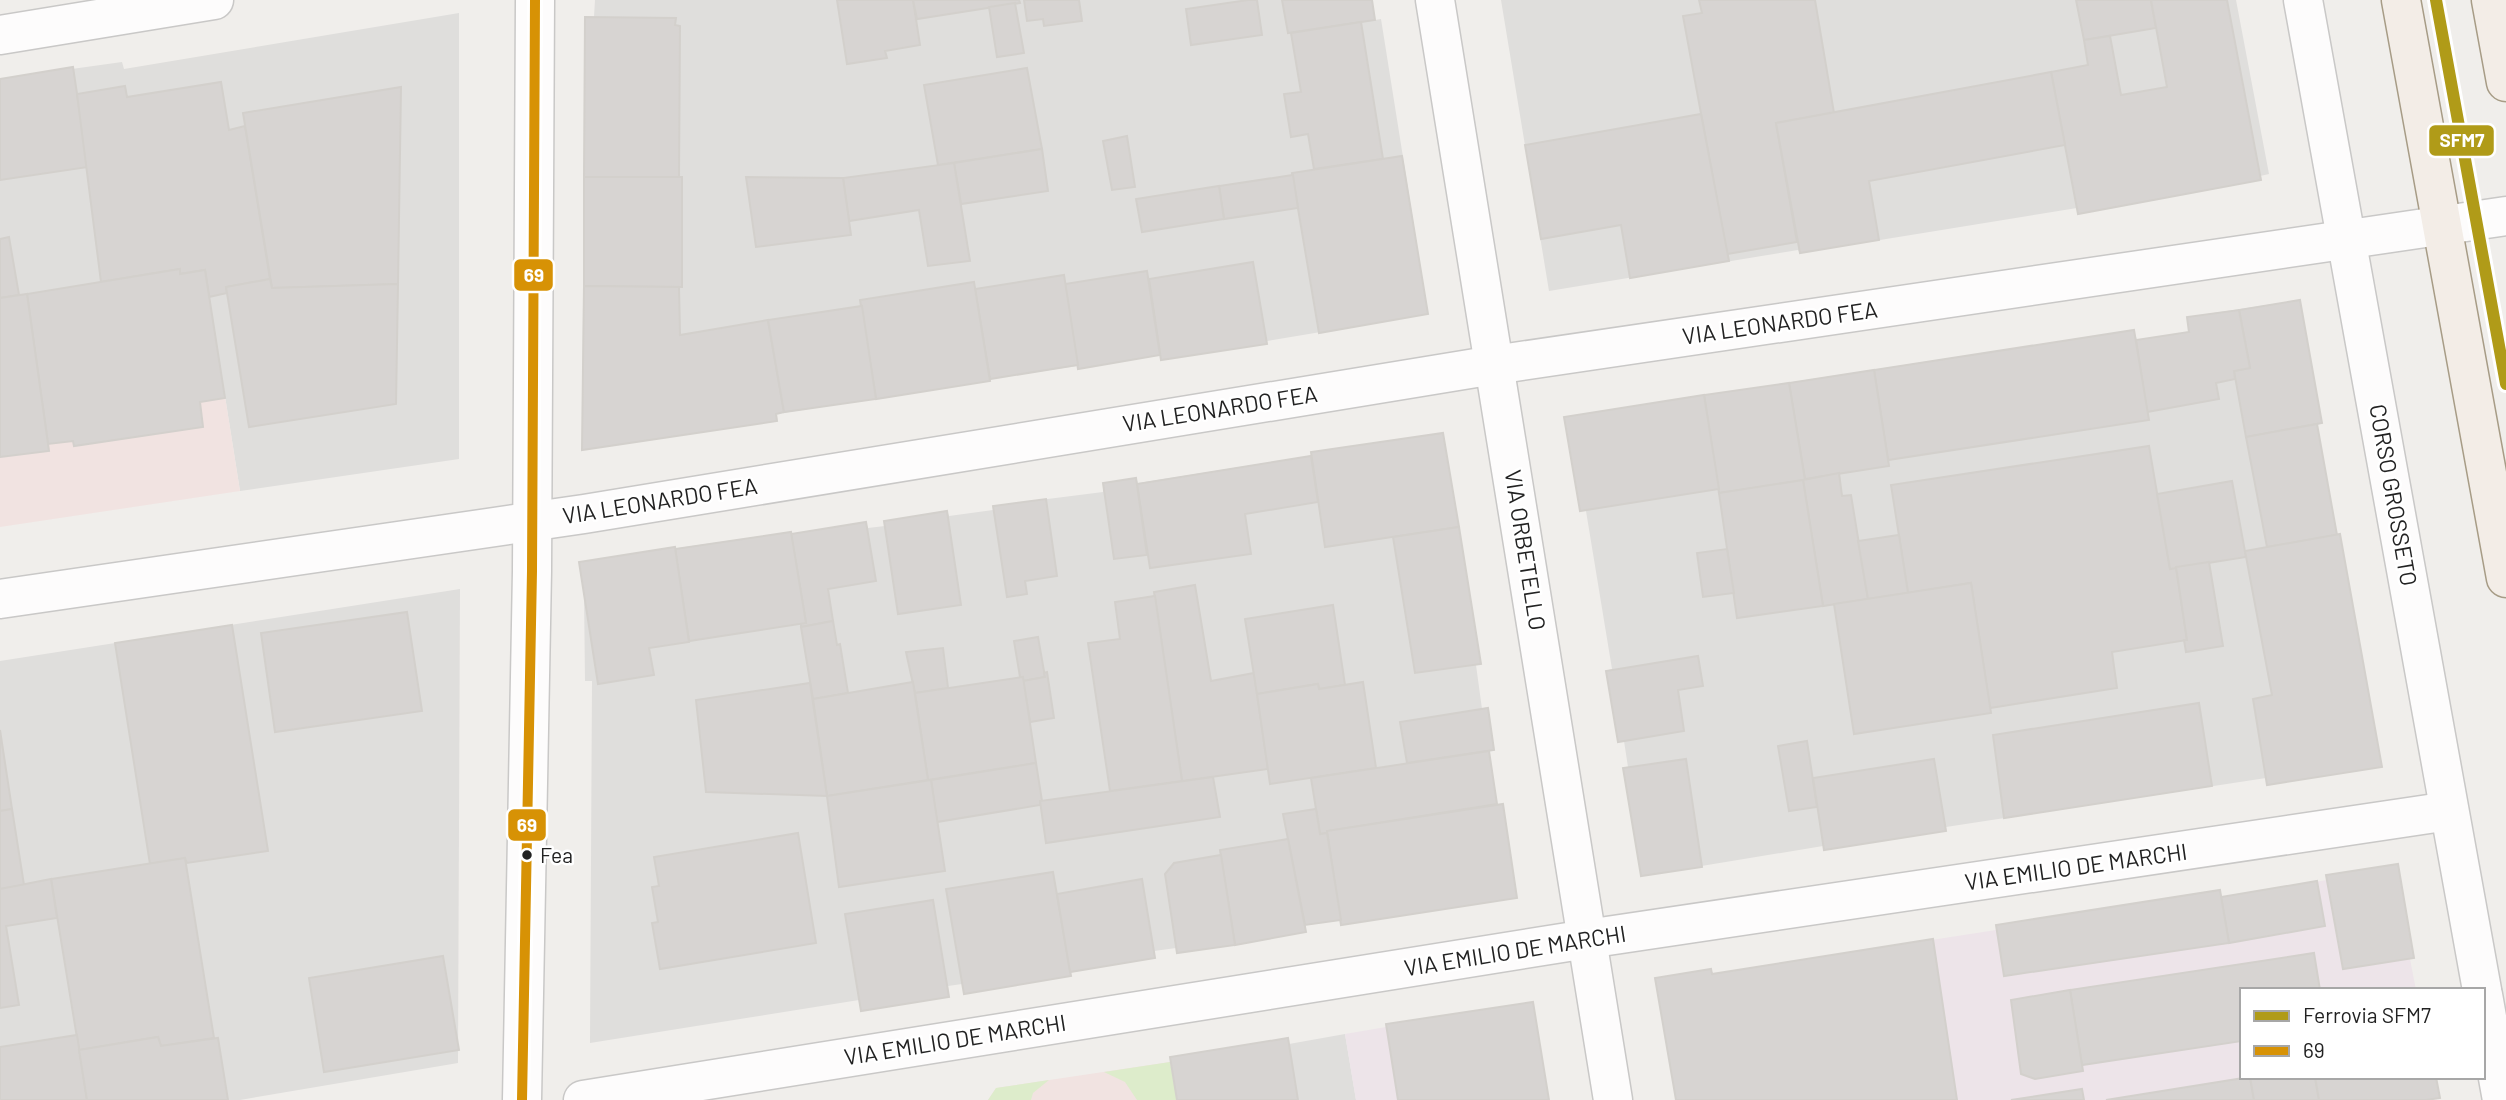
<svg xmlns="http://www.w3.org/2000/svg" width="2506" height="1100" font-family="Barlow,sans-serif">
<rect width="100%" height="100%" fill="#f0eeeb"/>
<g fill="#dfdedc">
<polygon points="595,0 1372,0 1375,20 1381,19 1428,314 1267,341 1267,344 1161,360 1160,355 1078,369 1077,366 990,379 990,381 776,414 777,421 582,450 585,17 594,17"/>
<polygon points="1501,0 2236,0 2269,174 2260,176 2261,180 2078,214 2077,208 1800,253 1798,250 1549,291"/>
<polygon points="459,13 459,459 240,491 205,270 0,298 0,79 122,62 124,69"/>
<polygon points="2300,300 2322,423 2317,425 2337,534 2340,534 2382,767 2267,785 2266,778 1946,827 1946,831 1824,850 1823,846 1641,876 1623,768 1628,767 1624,741 1618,742 1606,671 1612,669 1586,511 1580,511 1564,417 2134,330 2137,340 2189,332 2187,317"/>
<polygon points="1443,433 1481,664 1476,665 1482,709 1488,708 1494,750 1489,751 1497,804 1503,804 1517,898 1341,925 1340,920 1306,925 1306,932 1235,945 1177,953 1176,948 1154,951 1155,958 1071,972 1071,976 964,994 962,984 948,986 949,997 861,1011 859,1000 590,1043 592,681 585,681 584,593 579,562 791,532 792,534 866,522 868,528 885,526 884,521 947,511 949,516 993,510 993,506 1103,492 1103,483 1136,478 1138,483 1311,456 1311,452"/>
<polygon points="460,589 458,1063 240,1100 0,1100 0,661"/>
<polygon points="1345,1034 1356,1100 1177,1100 1170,1057 1288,1038 1289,1044"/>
</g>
<g fill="#f1e3e1">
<polygon points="205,270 240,491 0,527 0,298"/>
<polygon points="1170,1062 1177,1100 988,1100 996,1088"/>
</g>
<g fill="#ede4e9">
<polygon points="2398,864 2414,958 2410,959 2416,990 2242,990 2242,1077 2436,1077 2440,1098 2426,1100 1676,1100 1655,978 1712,974 1996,930 1996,925 2220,890 2222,897 2327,880 2326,875"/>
<polygon points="1533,1002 1549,1100 1356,1100 1345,1034 1386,1027 1386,1024"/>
</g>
<g fill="#ddeccb">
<polygon points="1170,1062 1177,1100 1137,1100 1125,1082 1104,1072"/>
<polygon points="1049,1080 1033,1093 1031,1100 988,1100 996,1088"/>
</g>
<g fill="#d7d4d2" stroke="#d3d0cc" stroke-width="2">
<polygon points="837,0 913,0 920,45 885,51 887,58 847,64"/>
<polygon points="913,0 1019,0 1020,3 917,19"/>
<polygon points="1024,0 1079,0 1082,21 1044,26 1043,19 1027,21"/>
<polygon points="1248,0 1257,0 1262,35 1191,45 1186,9"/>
<polygon points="1282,0 1372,0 1375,20 1288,33"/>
<polygon points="1699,0 1815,0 1834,113 1776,123 1797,242 1727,254 1683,16 1702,13"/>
<polygon points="2076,0 2151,0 2156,28 2084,40"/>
<polygon points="2151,0 2227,0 2261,180 2078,214 2051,72 2088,65 2084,40 2110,36 2121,95 2167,87"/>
<polygon points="1015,3 1024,53 997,57 989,7"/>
<polygon points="585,17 676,18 675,25 680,26 679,178 584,177"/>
<polygon points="1361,22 1383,159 1314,169 1308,134 1291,137 1284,94 1301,92 1291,33"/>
<polygon points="73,67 88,167 0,180 0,79"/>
<polygon points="1027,68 1042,149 938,165 924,85"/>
<polygon points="2051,72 2065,145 1869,181 1879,240 1800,253 1776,123"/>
<polygon points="221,82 229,130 245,126 270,279 226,287 227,293 209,297 205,270 180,274 180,269 101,282 77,94 125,86 127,97"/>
<polygon points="401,87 398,284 272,288 243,113"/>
<polygon points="1701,114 1729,261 1630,278 1621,225 1541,239 1525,145"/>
<polygon points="1127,136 1135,187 1112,190 1103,141"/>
<polygon points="1042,149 1048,191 961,204 954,163"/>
<polygon points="1402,156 1428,314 1319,333 1292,173"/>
<polygon points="954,163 970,261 928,266 919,210 849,221 843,178"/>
<polygon points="1293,175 1298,208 1224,219 1219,186"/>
<polygon points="584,177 682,177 682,287 584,286"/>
<polygon points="746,177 843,178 851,235 756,247"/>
<polygon points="1219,186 1224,219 1142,232 1136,199"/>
<polygon points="9,237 19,295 0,298 0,239"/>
<polygon points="1253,262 1267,344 1161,360 1149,279"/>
<polygon points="180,269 180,274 205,270 225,398 200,402 203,427 74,446 73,441 48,444 27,294"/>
<polygon points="1147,271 1160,355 1078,369 1065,284"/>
<polygon points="1064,275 1078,365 990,379 975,289"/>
<polygon points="270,279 272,288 398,284 396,404 249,427 226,287"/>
<polygon points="974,282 990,381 876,399 860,300"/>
<polygon points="584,286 679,287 680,335 768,320 784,412 776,414 777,421 582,450"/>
<polygon points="27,294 49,451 0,457 0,298"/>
<polygon points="2300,300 2322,423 2246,437 2234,371 2250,368 2239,310"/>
<polygon points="862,306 876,399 784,412 768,320"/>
<polygon points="2239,310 2250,368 2234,371 2235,379 2216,383 2219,399 2147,412 2136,340 2189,332 2187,317"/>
<polygon points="2134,330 2149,420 1888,460 1874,370"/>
<polygon points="1874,370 1889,466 1805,479 1789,383"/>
<polygon points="1789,383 1805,480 1719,493 1704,395"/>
<polygon points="1704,395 1719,489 1580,511 1564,417"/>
<polygon points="2317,424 2337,535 2267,547 2246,437"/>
<polygon points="1443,433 1459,527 1325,547 1311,452"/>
<polygon points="2149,446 2170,569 2176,567 2187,640 2112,652 2117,688 1990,708 1971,583 1908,593 1891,485"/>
<polygon points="1311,456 1318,502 1245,514 1251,554 1150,568 1137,484"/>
<polygon points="1839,473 1842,496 1851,495 1868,599 1823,606 1803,480"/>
<polygon points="1136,478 1147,555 1114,559 1103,483"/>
<polygon points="1803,480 1823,606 1737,618 1719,493"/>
<polygon points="2232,481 2246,557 2170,569 2157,494"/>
<polygon points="1046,499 1057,576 1025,581 1027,594 1007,597 993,506"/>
<polygon points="947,511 961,605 898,614 884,521"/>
<polygon points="866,522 876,581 828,589 833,621 801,627 801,623 806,623 791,534"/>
<polygon points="1459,527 1481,664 1415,673 1393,537"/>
<polygon points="791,532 806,623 689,641 675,549"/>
<polygon points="2340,534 2382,767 2267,785 2253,699 2272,695 2245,551"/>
<polygon points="1899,535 1908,593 1868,599 1858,541"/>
<polygon points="675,547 689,642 649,648 654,675 598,684 579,562"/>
<polygon points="1727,549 1734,593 1703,597 1697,553"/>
<polygon points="2209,562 2223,646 2186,652 2184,640 2187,640 2176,567"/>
<polygon points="1971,583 1991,713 1854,734 1834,604"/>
<polygon points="1195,585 1211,681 1254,673 1268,769 1182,781 1154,592"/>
<polygon points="1155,596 1182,781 1110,791 1088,643 1120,639 1115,602"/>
<polygon points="1333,605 1345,685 1319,689 1318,684 1257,694 1245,619"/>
<polygon points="407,612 422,711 275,732 261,633"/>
<polygon points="833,621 837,645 840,644 848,693 813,699 801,627"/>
<polygon points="232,625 268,851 187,863 185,858 150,864 115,643"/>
<polygon points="1038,637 1045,677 1023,681 1023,677 1020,677 1014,641"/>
<polygon points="943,648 948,688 915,693 906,652"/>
<polygon points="1698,656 1703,686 1678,690 1684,731 1618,742 1606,671"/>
<polygon points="1047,672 1054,718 1030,722 1023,681 1045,677 1044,673"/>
<polygon points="1023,677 1036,763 928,780 915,693"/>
<polygon points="913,682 928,780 827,796 813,699"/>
<polygon points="1363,682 1376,768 1270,784 1257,694 1318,684 1319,689"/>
<polygon points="810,683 827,796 706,792 696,700"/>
<polygon points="2199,703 2212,786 2004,818 1993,735"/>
<polygon points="1488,708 1494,750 1407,763 1400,722"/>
<polygon points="0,730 12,809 0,811"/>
<polygon points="1807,741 1817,807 1789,811 1778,746"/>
<polygon points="1489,751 1497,804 1327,831 1327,833 1320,834 1311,778"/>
<polygon points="1686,759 1702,867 1641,876 1623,768"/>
<polygon points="1934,759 1946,831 1824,850 1813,778"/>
<polygon points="1036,763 1042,801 1040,801 1040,805 937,822 931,780"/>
<polygon points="1213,777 1220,817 1046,843 1040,801"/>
<polygon points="931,780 945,871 839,887 827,796"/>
<polygon points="1503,804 1517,898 1341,925 1327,831"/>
<polygon points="12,809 24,885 0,889 0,811"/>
<polygon points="1316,809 1320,834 1327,833 1341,920 1305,925 1283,814"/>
<polygon points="798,833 816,943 660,969 652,923 658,922 652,887 659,886 654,857"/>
<polygon points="1288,839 1306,932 1235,945 1220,850"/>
<polygon points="1221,855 1235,945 1177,953 1165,874 1174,863"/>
<polygon points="185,858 214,1038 161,1046 158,1037 79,1050 51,879"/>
<polygon points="2398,864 2414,958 2343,969 2326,875"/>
<polygon points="1053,872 1071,976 964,994 946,889"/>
<polygon points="51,879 57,918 6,926 19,1005 0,1008 0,889"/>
<polygon points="1142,879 1155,958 1070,972 1057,894"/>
<polygon points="2317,881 2325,926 2229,943 2221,897"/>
<polygon points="2220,890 2229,943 2004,976 1996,925"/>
<polygon points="933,900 949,997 861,1011 845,914"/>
<polygon points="1933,939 1957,1100 1676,1100 1655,978 1711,969 1712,974"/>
<polygon points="2314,953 2320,990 2242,990 2242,1041 2082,1065 2070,990"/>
<polygon points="443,956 459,1050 324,1072 309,978"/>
<polygon points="2070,990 2083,1071 2035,1079 2021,1074 2011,1000"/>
<polygon points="1533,1002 1549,1100 1398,1100 1386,1024"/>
<polygon points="77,1035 87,1100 0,1100 0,1047"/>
<polygon points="158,1037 161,1046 218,1038 228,1100 87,1100 79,1050"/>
<polygon points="1288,1038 1298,1100 1177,1100 1170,1057"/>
<polygon points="2250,1077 2254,1100 2106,1100"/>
<polygon points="2250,1077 2315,1077 2319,1100 2254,1100"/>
<polygon points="2315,1077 2436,1077 2440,1098 2426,1100 2319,1100"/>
<polygon points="2082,1089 2084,1100 2011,1100"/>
</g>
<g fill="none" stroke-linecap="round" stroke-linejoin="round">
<defs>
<g id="minor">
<polyline points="1435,0 1613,1100"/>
<polyline points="2303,0 2482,990"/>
<polyline points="0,35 214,0"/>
<polyline points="0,599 584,514 1494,365 2506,216"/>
<polyline points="2483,995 2502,1100"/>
<polyline points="522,1100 532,571 535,0"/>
<polyline points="583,1100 1587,939 2449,811"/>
</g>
<g id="major">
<polyline points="2401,0 2506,578"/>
<polyline points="2491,0 2506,82"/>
</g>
</defs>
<use href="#minor" stroke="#c9c8c7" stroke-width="41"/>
<use href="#major" stroke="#a79c86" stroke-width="41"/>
<use href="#minor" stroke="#fdfcfc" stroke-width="38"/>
<use href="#major" stroke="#f3ede7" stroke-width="38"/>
<defs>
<polyline id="bus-1" points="522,1100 532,571 535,0"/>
</defs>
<use href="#bus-1" stroke="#fff" stroke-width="16"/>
<use href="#bus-1" stroke="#d79205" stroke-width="10"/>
<defs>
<polyline id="rail-1" points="2436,0 2506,384"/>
</defs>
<use href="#rail-1" stroke="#fff" stroke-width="18"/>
<use href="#rail-1" stroke="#b09b18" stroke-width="12"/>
</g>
<circle fill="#222" stroke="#fff" stroke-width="2.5" cx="527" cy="855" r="6"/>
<g text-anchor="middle" stroke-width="5" stroke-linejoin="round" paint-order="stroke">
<g font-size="21" fill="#222" stroke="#fff" text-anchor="start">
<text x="540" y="863">Fea</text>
</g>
<g font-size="23" fill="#222" stroke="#fff">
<text transform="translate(1780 323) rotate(-8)" y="8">VIA LEONARDO FEA</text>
<text transform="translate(1220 409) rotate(-9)" y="8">VIA LEONARDO FEA</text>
<text transform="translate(2393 495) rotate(80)" y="8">CORSO GROSSETO</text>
<text transform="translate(660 501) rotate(-9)" y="8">VIA LEONARDO FEA</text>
<text transform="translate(1525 550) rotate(81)" y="8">VIA ORBETELLO</text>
<text transform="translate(2076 867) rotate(-8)" y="8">VIA EMILIO DE MARCHI</text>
<text transform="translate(1515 951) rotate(-9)" y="8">VIA EMILIO DE MARCHI</text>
<text transform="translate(955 1040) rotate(-9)" y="8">VIA EMILIO DE MARCHI</text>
</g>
</g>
<g stroke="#fff" stroke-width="2.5">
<rect x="2428" y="124" width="67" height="33" rx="7" fill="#b09b18"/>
<rect x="513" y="258" width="41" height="34" rx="7" fill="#d79205"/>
<rect x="507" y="808" width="40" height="34" rx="7" fill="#d79205"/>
</g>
<g font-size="19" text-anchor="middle" font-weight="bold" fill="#fff">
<text x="2462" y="147">SFM7</text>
<text x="534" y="282">69</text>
<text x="527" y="832">69</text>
</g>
<rect x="2240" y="988" width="245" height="91" fill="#ffffff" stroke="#a7a7a7" stroke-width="2"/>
<rect x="2254" y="1011" width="35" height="10" fill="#b09b18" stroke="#a7a7a7" stroke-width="2"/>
<text x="2303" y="1023" font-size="21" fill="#222222">Ferrovia SFM7</text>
<rect x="2254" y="1046" width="35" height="10" fill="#d79205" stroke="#a7a7a7" stroke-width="2"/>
<text x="2303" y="1058" font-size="21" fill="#222222">69</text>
</svg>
